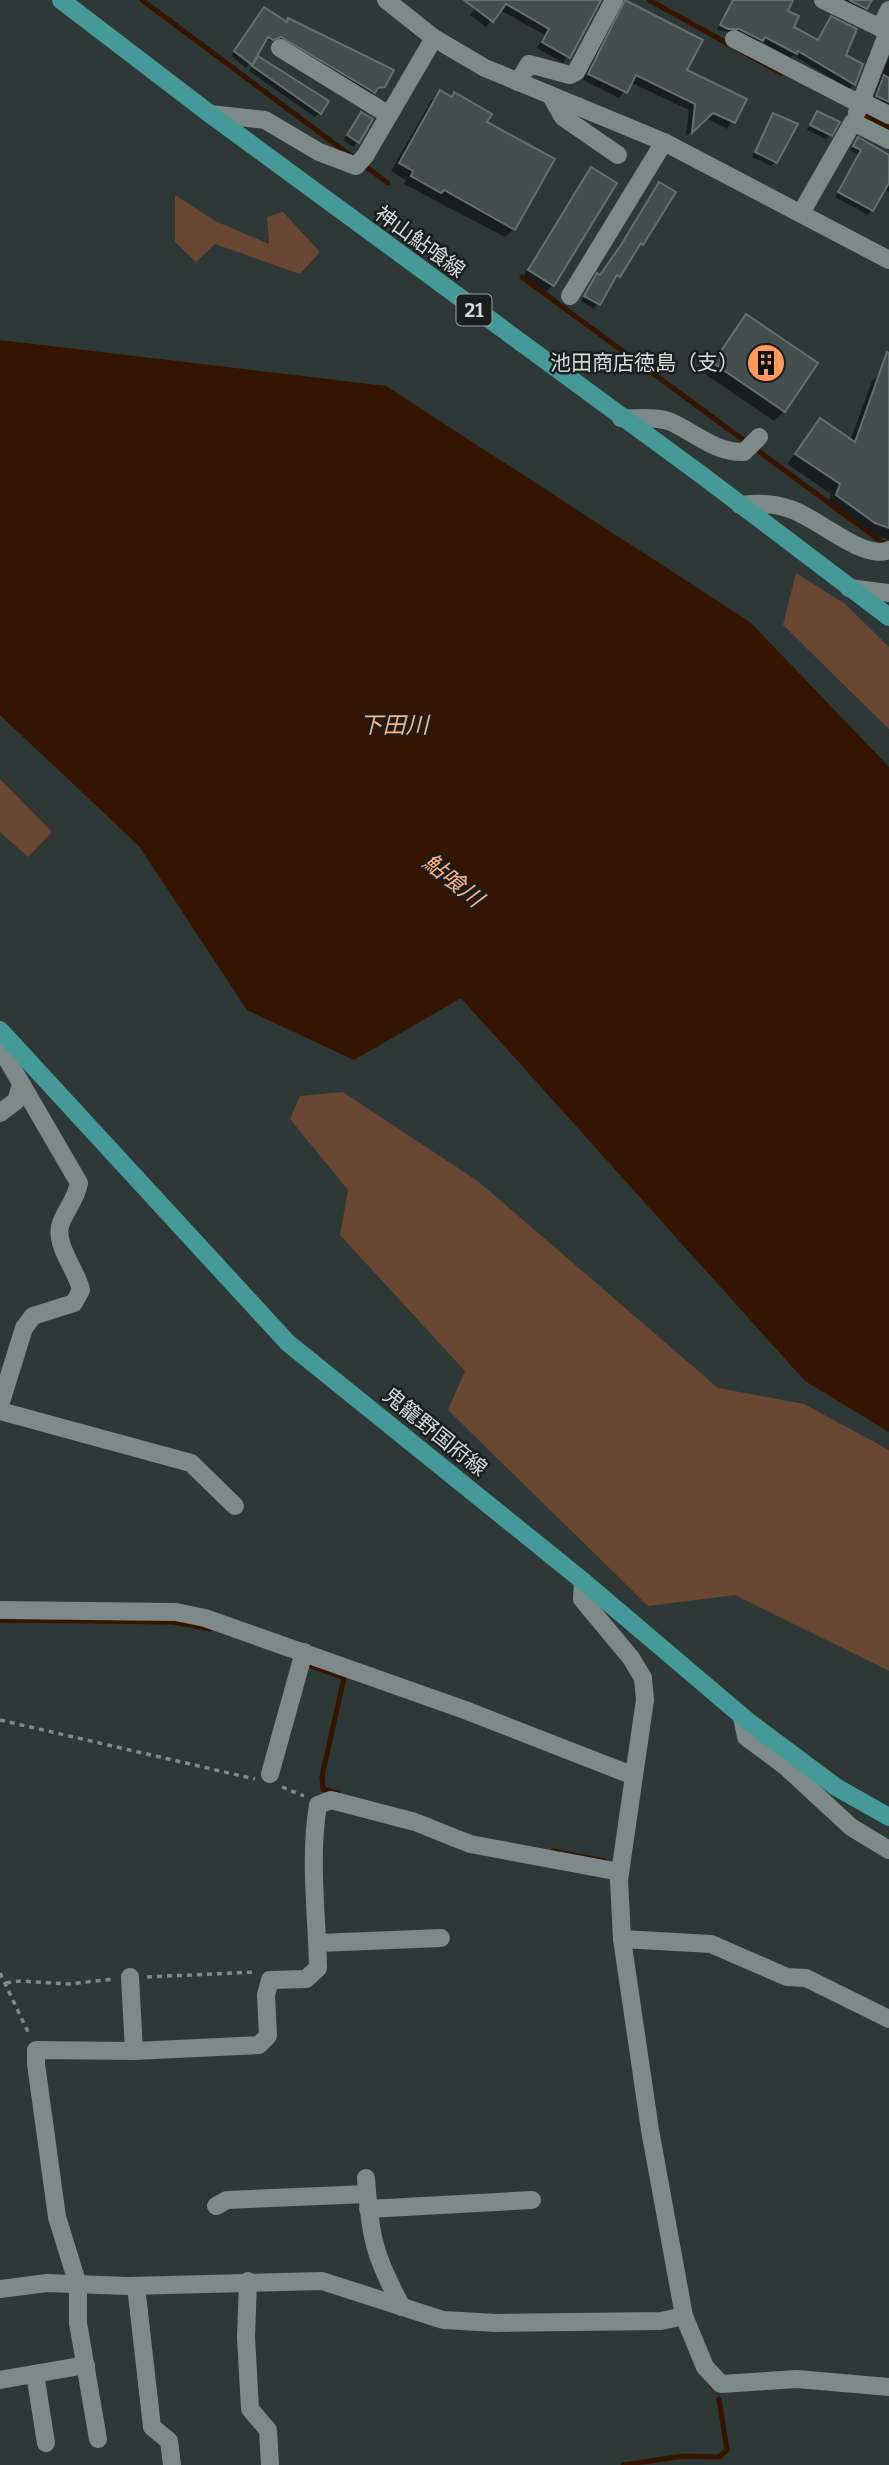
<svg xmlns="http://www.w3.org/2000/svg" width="889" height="2465" font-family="Bitter,'Noto Sans JP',serif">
<rect width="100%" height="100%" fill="#2e3837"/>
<g fill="#6a4732">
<polygon points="175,195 215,221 269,244 267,217 283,212 320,252 300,274 215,244 196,262 175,242"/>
<polygon points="796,573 845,604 889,647 889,729 783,625"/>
<polygon points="0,779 52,832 28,857 0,832"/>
<polygon points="343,1092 479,1182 718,1388 804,1404 889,1450 889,1671 735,1595 648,1606 448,1410 465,1371 340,1235 348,1190 290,1119 300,1096"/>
</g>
<polygon fill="#351400" points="0,340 386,386 750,622 889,767 889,1432 805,1381 461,998 354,1060 247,1010 139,846 0,715"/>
<g fill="#0007">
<polygon points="474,0 599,0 563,63 537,48 545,35 500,10 486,27 470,15 479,3"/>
<polygon points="624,0 700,41 685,71 744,99 727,129 706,118 686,136 689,110 630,82 619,98 583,80"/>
<polygon points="733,0 791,0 786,11 792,28 817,41 831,18 843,55 861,65 854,84 849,89 793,55 791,58 760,41 757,44 734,33 717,30"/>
<polygon points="835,0 870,0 861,13"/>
<polygon points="260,14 285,24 384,86 369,96 276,40 264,41 246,68 231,56"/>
<polygon points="889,57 889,107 872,100"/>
<polygon points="254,63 327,102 319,113 315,117 249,71"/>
<polygon points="440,93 450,99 455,94 485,123 514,229 505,237 404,184 406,180 391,171 431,101"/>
<polygon points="817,113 831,134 826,139 807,130"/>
<polygon points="361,114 358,142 353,147 343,140"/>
<polygon points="774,115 775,162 771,166 752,157"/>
<polygon points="858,139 889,157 889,192 884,189 868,215 835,197 858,155 850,150"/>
<polygon points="591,169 553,285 546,292 522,278"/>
<polygon points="659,184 619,276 612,279 594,309 581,301 593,280 599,277 617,252"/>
<polygon points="746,316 784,411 774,421 705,374"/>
<polygon points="881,372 889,374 889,540 865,532 827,505 831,494 787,464 820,421 850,441 872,381"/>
</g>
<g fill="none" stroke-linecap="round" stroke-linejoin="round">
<g stroke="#351400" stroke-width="5">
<polyline points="142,0 351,156"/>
<polyline points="649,0 781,73"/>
<polyline points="861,114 889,128"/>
<polyline points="362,164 388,183"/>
<polyline points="522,277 886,545"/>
<polyline points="0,1620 173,1622 210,1629"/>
<polyline points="311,1666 344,1678 322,1776 323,1789 338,1793"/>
<polyline points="553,1851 605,1861"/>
<polyline points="623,2465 684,2456 719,2457 727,2450 719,2399"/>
</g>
</g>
<g fill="#444e4e" stroke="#646f6e" stroke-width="2">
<polygon points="464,0 601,0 570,58 542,42 549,29 506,4 493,22"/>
<polygon points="625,0 703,40 687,70 747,99 735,123 713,113 692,133 695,104 636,75 627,93 588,74"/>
<polygon points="733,0 793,0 788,11 799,16 794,27 818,40 831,16 857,29 846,55 863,64 855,85 798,51 797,54 765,37 763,41 739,29 728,29 720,25"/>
<polygon points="849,0 872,0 867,9"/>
<polygon points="264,7 287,22 288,18 394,70 385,87 378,88 375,93 281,37 273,40 268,37 252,65 234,51"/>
<polygon points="258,56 329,101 321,114 252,66"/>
<polygon points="884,75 889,78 889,102 876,96"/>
<polygon points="440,90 452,97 454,92 492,114 487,122 555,159 515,230 444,190 441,193 411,176 413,171 399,163"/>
<polygon points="817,111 840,122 832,136 810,125"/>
<polygon points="361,112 373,119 359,143 347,135"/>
<polygon points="773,113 798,124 777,163 755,152"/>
<polygon points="858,137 889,155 889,183 873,211 838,192 861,150 853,146"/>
<polygon points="591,167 617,183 554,286 528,270"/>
<polygon points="659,182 676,192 643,245 641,243 620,277 617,275 600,305 584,296 597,273 600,275 621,245"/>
<polygon points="746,314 818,363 785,412 713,363"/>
<polygon points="887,352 889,353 889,528 875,523 836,495 840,484 795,454 820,418 855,442"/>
</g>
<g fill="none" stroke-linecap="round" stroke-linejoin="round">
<g stroke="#828a89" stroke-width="3.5" stroke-dasharray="5 5" stroke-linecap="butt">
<polyline points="0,1720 255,1779"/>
<polyline points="282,1787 304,1796"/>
<polyline points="0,1973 29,2034"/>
<polyline points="147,1977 255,1972"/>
<polyline points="6,1983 20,1981 68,1984 115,1979"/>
</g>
<g stroke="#7e8989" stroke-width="18">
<polyline points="386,0 434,38 485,68 664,142 889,260"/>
<polyline points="823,0 889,32"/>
<polyline points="880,28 889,10"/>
<polyline points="734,39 860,104"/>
<polyline points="280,48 389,115"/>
<polyline points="518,82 529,64 570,75 576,72 614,0"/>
<polyline points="551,96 563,117 618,155"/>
<polyline points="861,101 889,115"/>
<polyline points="857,112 888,32"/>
<polyline points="210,114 265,120 319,152 356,166 365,156 434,38"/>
<polyline points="801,213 853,122 889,140"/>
<polyline points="570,296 664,142"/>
<path d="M621 418C636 419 658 416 671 422 695 433 716 453 744 452L759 437"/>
<path d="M740 505C758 503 773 503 790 509 817 517 863 561 889 550"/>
<polyline points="849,588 889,593"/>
<path d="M0 1047 79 1183C76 1199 67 1208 61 1223 53 1244 77 1270 81 1290L74 1303 33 1316 24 1328 0 1405"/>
<polyline points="0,1113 16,1101 21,1085"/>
<polyline points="0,1411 191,1463 235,1506"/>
<polyline points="583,1581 582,1599 631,1658 643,1678 645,1700 619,1880 622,1939 650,2130 684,2316 705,2367 721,2384 797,2379 889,2387"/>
<polyline points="0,1610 176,1612 205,1618 465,1710 634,1776"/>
<polyline points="742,1717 746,1737 785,1766 851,1827 889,1850"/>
<polyline points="270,1774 304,1652"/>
<polyline points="622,1939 711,1944 787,1977 806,1978 889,2019"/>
<polyline points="318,1943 441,1938"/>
<polyline points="130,1977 134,2051"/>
<path d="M366 2178C370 2236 374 2256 402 2307"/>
<polyline points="216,2206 227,2200 367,2194"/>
<polyline points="368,2209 532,2200"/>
<polyline points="248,2281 246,2337 250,2409 268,2430 270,2465"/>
<polyline points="136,2286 152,2427 169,2441 172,2465"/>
<polyline points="0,2289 47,2283 128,2286 322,2281 443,2320 497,2323 661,2321 684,2316"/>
<polyline points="35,2374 46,2443"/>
<polyline points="0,2380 86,2365"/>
<path d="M98 2439 78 2323V2285L57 2217 36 2064V2050L134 2051 259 2045 268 2036 266 1995 270 1980 306 1979 318 1968C317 1914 309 1859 318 1805L331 1800 415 1822 470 1844 620 1872"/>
</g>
<g stroke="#459a99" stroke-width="18">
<polyline points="61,0 210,114 703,476 889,617"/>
<polyline points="0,1030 288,1343 583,1581 749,1722 836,1787 889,1817"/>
</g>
</g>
<defs>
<symbol id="building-disc" viewBox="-11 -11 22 22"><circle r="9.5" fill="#ff9b5a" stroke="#1a1e1e"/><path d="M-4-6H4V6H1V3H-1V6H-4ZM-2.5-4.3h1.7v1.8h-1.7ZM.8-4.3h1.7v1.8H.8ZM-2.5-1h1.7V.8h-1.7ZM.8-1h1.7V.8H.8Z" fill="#111"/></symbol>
</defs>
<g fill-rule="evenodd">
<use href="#building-disc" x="744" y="341" width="44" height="44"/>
</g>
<g text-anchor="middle" stroke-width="5" stroke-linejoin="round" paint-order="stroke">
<rect fill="#1a1e1e" stroke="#9ca2a1" stroke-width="2" x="456.5" y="294.5" width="35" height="31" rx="5"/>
<g font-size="19" font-weight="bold" fill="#d4dad9">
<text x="474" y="317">21</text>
</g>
<g font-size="21" fill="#d4dad9" stroke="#1a1e1e">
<text transform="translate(420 242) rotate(36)" y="7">神山鮎喰線</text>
<text transform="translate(435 1432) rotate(39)" y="7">鬼籠野国府線</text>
</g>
<g font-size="21" fill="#d4dad9" stroke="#1a1e1e" text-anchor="end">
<text x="739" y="370">池田商店徳島（支）</text>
</g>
<g font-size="23" font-style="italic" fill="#fcb082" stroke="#1a1e1e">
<text x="394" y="733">下田川</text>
<text transform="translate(453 880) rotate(39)" y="8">鮎喰川</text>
</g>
</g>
</svg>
